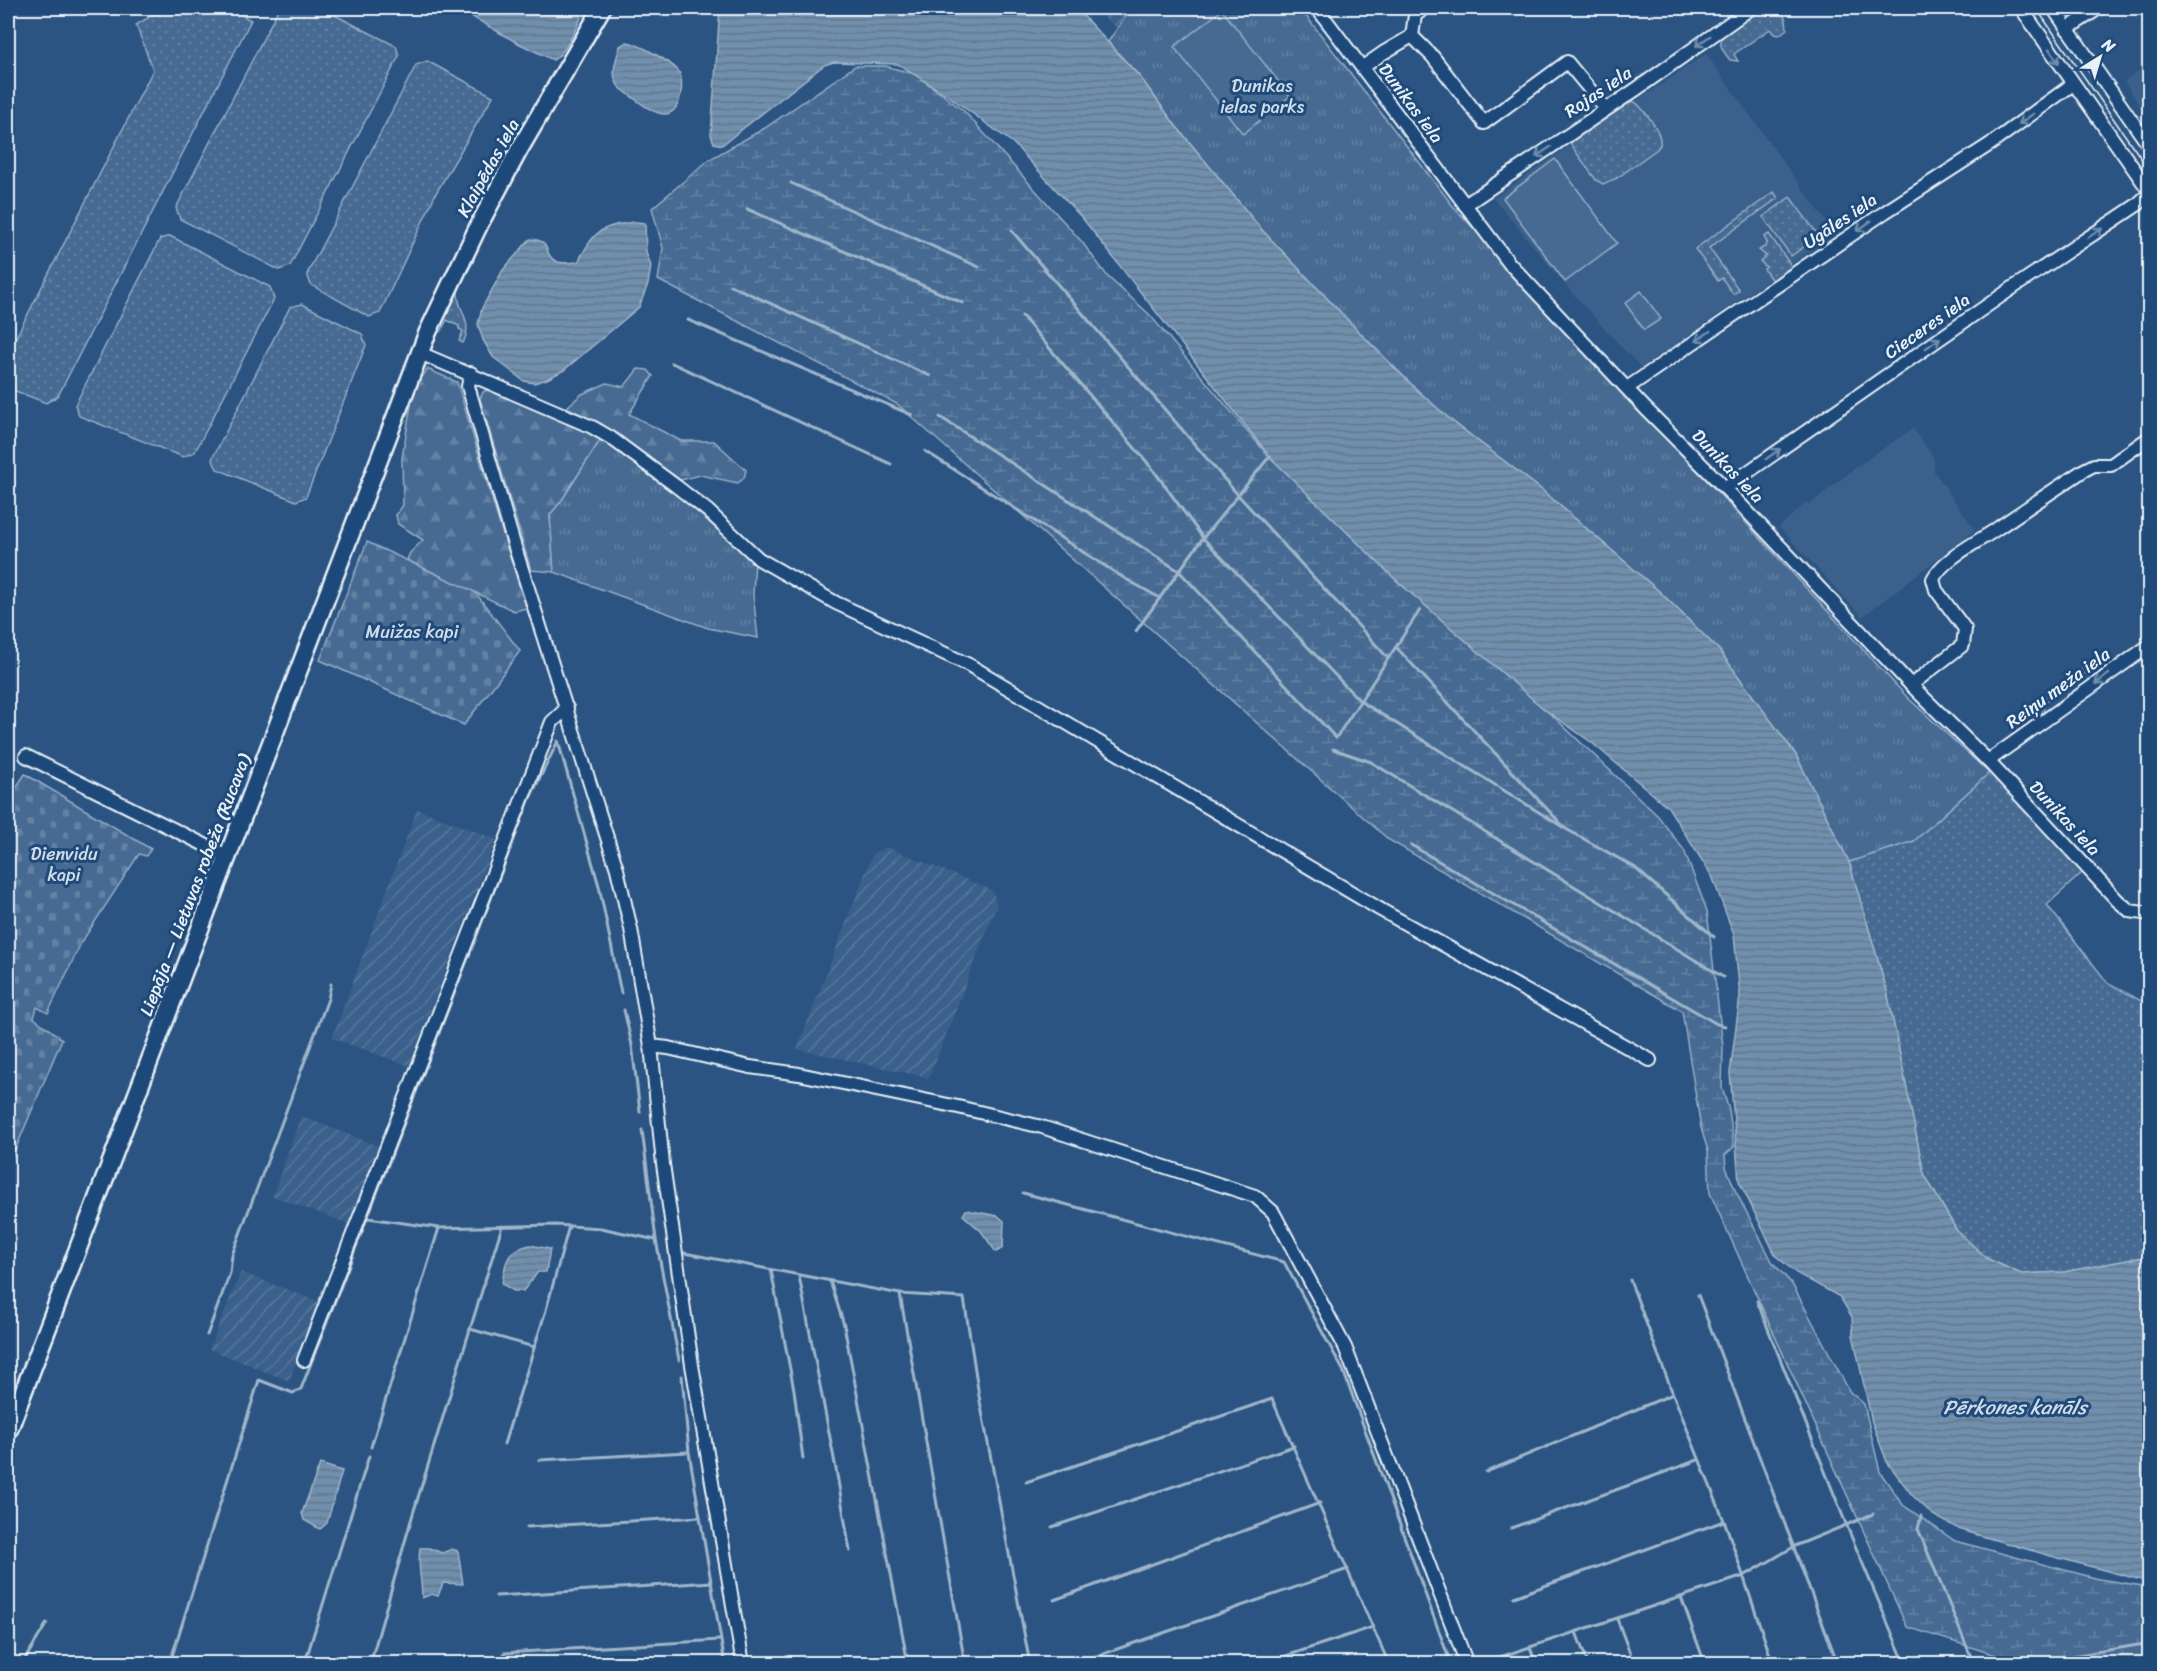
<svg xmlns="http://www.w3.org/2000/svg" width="2157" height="1671" font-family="Sriracha,sans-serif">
<defs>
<pattern id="industrial-furrows" width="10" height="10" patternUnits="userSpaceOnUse" patternTransform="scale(1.5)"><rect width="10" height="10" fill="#3a608b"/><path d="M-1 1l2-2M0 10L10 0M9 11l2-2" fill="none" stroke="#56779c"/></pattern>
<pattern id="grass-dots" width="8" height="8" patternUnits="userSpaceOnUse" patternTransform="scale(1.5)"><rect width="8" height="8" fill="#476b93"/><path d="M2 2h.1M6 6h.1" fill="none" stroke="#6281a3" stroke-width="1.8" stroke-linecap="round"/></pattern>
<pattern id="forest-firs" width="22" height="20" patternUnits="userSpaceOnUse" patternTransform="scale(1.5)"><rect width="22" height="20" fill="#476b93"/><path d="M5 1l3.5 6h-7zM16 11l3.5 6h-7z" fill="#6281a3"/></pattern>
<pattern id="wetland-marsh" width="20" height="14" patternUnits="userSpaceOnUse" patternTransform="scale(1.5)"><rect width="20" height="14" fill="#476b93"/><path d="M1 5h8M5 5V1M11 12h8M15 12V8" fill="none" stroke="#6281a3"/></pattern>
<pattern id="cemetery-stones" width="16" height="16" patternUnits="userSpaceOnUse" patternTransform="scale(1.5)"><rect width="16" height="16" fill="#476b93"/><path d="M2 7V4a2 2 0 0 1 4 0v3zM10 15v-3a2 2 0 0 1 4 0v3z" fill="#6281a3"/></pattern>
<pattern id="park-tufts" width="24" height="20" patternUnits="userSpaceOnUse" patternTransform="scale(1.5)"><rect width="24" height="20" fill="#476b93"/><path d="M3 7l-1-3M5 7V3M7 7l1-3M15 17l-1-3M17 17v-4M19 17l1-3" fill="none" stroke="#6281a3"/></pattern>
<pattern id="water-rules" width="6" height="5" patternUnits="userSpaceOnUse" patternTransform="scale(1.5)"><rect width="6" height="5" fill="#708ead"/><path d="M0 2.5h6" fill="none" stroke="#61768a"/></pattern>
</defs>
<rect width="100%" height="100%" fill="#2b5482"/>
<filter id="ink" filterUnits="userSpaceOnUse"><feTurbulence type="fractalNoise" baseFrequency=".0167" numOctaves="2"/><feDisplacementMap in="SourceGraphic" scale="12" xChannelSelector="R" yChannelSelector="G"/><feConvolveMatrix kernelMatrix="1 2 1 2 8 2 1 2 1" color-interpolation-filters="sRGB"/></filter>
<g filter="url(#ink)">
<g fill="#3a608b">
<polygon points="1706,54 1835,234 1641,368 1573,294 1493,198"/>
<polygon points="2149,63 2149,121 2124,81"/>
<polygon points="1913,428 1934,458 1934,471 1975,530 1862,617 1779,527 1807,502 1809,505 1856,467"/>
</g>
<g fill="url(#industrial-furrows)">
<polygon points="1091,8 1131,8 1117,28"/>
<polygon points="417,809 496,839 409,1066 332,1038"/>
<polygon points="887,847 992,890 997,905 929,1078 797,1049 873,853"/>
<polygon points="301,1116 378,1146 349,1224 272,1196"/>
<polygon points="241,1272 320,1302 289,1381 209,1349"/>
</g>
<g fill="url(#grass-dots)" stroke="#98aec6" stroke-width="1.5">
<polygon points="164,8 228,8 251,20 58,396 46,403 8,388 8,353 153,70 136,25"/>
<polygon points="279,8 321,8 396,46 399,56 290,266 279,270 180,219 176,208"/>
<path d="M1763 8H1778L1786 19 1787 29 1779 35 1774 34 1770 29 1734 54 1738 61 1730 60C1724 52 1717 45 1723 35Z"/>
<polygon points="427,61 493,96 436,193 380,313 369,317 311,285 307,274 416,65"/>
<path d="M1630 100C1639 101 1660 130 1660 140 1661 145 1660 145 1657 149L1617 178 1603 184 1596 180 1571 145 1572 139Z"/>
<polygon points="1774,192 1778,198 1709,248 1739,290 1733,294 1722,278 1718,281 1695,249"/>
<polygon points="1790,197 1819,236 1791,256 1763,217"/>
<polygon points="1769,234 1792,267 1772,281 1764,269 1766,267 1760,261 1766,256 1759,250 1766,246 1767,242 1764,237"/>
<polygon points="170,236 270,287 274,299 195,452 183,457 79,416 75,405 160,239"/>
<path d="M474 260C471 269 459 279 458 293 458 313 474 320 463 343L459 341 463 331 459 329V326L447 320 441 331 438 329 469 261Z"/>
<polygon points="302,304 362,334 366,345 306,497 296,501 217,469 212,459 290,307"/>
<polygon points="2096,649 2106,660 2107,664 2102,673 2092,669 2043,703 2044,712 2040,716 2028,715 2025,711 2099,657 2095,650"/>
<polygon points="1989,773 1997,776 2084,871 2047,905 2107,982 2141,1001 2149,997 2149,1256 2064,1272 2021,1274 1988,1259 1957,1231 1924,1174 1887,991 1849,862 1914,841"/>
</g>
<g fill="url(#forest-firs)" stroke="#98aec6" stroke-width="1.5">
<polygon points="427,369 457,382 497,516 527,608 514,611 407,560 410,553 423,540 398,524 396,515 403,505 402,458 413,393"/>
<polygon points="638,369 648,370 653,376 629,414 681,441 714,441 746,470 744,478 738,483 700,475 677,481 595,422 567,407 582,394 607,383 624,387"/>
<polygon points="492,388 588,430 601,439 562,500 550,515 554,572 531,570 480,399 483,392"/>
</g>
<polygon fill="url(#wetland-marsh)" stroke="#98aec6" stroke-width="1.5" points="855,66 885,66 915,74 964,111 1082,242 1108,277 1149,314 1266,453 1396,580 1555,718 1658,816 1684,850 1707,911 1723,1047 1722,1088 1729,1110 1734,1147 1725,1155 1726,1167 1736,1192 1773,1263 1792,1284 1850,1392 1864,1404 1880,1472 1903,1505 1955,1541 2099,1579 2149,1587 2149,1663 2021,1663 1907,1627 1710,1193 1708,1151 1701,1128 1682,1011 1389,840 897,404 658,280 663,248 652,208 710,159 765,128"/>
<g fill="url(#cemetery-stones)" stroke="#98aec6" stroke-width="1.5">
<polygon points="367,542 475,592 520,651 464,725 320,660"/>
<polygon points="25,774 151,849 146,856 139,854 81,943 48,1013 37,1007 34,1018 62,1039 8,1167 8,800"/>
</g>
<g fill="url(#park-tufts)" stroke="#98aec6" stroke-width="1.5">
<polygon points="1131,8 1300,8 1453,206 1907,697 1989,773 1914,841 1849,862 1796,755 1719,650 1660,592 1542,490 1452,421 1417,390 1363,336 1262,230 1176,126 1140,77 1108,42"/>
<polygon points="601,439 673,491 755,561 753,594 758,638 708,628 554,572 550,515 562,500"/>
</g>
<g fill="#476b93" stroke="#98aec6" stroke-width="1.5">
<polygon points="1222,10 1290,96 1243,134 1174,47"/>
<polygon points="1555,159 1617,243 1565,282 1503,198"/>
<polygon points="1641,291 1661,319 1644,330 1625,303"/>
</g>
<g fill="url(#water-rules)" stroke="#a0b6cb" stroke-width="1.5">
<path d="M457 8H578L581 18C574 32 567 51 553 60L516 42Z"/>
<polygon points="720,8 1076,8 1140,77 1176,126 1262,230 1363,336 1417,390 1452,421 1542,490 1660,592 1719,650 1796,755 1849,862 1887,991 1924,1174 1957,1231 1988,1259 2021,1274 2064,1272 2149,1256 2149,1582 2051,1556 1961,1530 1933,1515 1912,1495 1887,1462 1872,1422 1853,1335 1852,1317 1840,1297 1796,1273 1776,1256 1739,1181 1730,1073 1740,996 1734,935 1712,876 1668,807 1591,742 1544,709 1396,580 1271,458 1083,219 1013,143 947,95 898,64 834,62 824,65 722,145 714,143 711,135"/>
<path d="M627 42C639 44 672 62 679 72 685 82 681 115 664 114 652 114 630 95 620 88 609 75 616 61 620 46Z"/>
<path d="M636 222 645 223 646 252 651 266 648 284 639 307 564 370 547 379 534 383 524 381 493 357 483 340 478 324 482 308 503 270 530 239C554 240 542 257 558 262 563 264 572 262 578 262 595 230 600 226 636 222Z"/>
<polygon points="966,1210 998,1216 1004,1221 1003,1248 996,1252 981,1231 963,1215"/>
<path d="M530 1245 550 1249 546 1272H538L523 1291H514L502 1284C505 1263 506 1250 530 1245Z"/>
<polygon points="320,1464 342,1471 327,1523 320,1529 304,1520 302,1513"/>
<path d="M420 1548H429L442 1553 452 1549 458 1551 463 1584 443 1583 438 1596 432 1594 422 1598C422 1578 417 1568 420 1548Z"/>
</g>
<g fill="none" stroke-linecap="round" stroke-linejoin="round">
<g stroke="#a0b6cb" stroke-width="3">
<polyline points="791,183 979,267"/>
<polyline points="747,209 963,303"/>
<polyline points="1012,231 1238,495 1388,658"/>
<polyline points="730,285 930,376"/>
<polyline points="1022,316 1152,468 1203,538 1360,701 1566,829 1634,867 1714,937"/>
<polyline points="688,320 912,415"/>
<polyline points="672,363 891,464"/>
<polyline points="940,417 1179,571 1336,738 1420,610"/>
<polyline points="925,451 1124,578 1160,598"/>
<polyline points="1136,631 1203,538 1270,456"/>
<polyline points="1396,647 1563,826"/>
<polyline points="1333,749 1371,762 1723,977"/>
<polyline points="1411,845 1717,1024 1725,1026"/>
<polyline points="624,1010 632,1045 640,1112"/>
<polyline points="642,1130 656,1240"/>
<polyline points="1023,1193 1284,1262 1343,1370 1451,1664"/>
<polyline points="368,1218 439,1228 555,1225 601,1228 656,1240 679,1360"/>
<polyline points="679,1252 900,1294 964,1298 979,1396 1030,1664"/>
<polyline points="771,1270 794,1390 803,1459"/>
<polyline points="799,1276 836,1469 850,1551"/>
<polyline points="1630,1280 1673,1394 1727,1528 1773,1664"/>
<polyline points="830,1281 844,1325 908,1664"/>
<polyline points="900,1294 965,1664"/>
<polyline points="1698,1295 1838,1664"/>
<polyline points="1757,1301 1846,1524 1905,1664"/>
<polyline points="470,1329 534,1347"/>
<polyline points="207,1335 230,1273 232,1255 328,999 331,984"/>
<polyline points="682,1376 689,1452 725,1664"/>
<polyline points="504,1444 546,1310 569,1226"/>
<polyline points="371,1447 439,1228"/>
<polyline points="540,1460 688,1452"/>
<polyline points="1486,1472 1673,1394"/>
<polyline points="1026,1482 1272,1399 1389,1664"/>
<polyline points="1921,1516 1918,1529 1974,1664"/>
<polyline points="527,1527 700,1517"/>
<polyline points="1052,1527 1294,1446"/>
<polyline points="1511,1528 1698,1460"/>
<polyline points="496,1596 712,1582"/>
<polyline points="1514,1597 1724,1521"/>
<polyline points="1681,1597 1705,1664"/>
<polyline points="1054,1600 1320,1503"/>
<polyline points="1617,1619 1634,1664"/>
<polyline points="1576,1632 1588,1664"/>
<polyline points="504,1653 720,1640"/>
<polyline points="172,1656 259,1380 293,1393 301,1389 530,798 558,741 599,886 621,993"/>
<polyline points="78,1658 111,1664"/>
<polyline points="306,1659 369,1456"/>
<polyline points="22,1664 47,1623"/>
<polyline points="370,1664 412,1517 502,1226"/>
<polyline points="1074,1664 1348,1569"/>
<polyline points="1262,1664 1373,1627"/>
<polyline points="1479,1664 1530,1647"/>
<polyline points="1536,1664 1530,1647 1744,1576 1795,1546 1873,1514"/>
<polyline points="2025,1664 2150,1643"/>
</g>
<defs>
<g id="minor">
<polyline points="1317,8 1509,263 1645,408 1725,488 1911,685 1988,761 2118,901 2130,911 2150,914"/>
<polyline points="2021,8 2150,192"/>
<polyline points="2053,8 2150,147"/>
<polyline points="2067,29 2099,8"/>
<polyline points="1412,36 1415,15 1425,8"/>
<polyline points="1363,67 1383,53 1412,36 1433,57 1484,123 1567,62 1606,109"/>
<polyline points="1465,205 1638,88 1751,8"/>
<polyline points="420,353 592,427 611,438 676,486 708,511 759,559 836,603 969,665 1381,910 1650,1060"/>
<polyline points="471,373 468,386 513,541 617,869 631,929 651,1046 663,1164 692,1365 743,1664"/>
<polyline points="1627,388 1885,212 1992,143 2073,84"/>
<polyline points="1725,488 2011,289 2137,205 2150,193"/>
<path d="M1911 685 1963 645 1965 629 1936 590 1933 579C1943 559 1976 543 1995 530 2024 510 2054 490 2084 470L2094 465H2111L2150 437"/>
<polyline points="26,756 227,856"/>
<polyline points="1988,761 2150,645"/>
<polyline points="651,1046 668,1048 750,1067 799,1074 958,1107 1042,1127 1255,1196 1273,1212 1345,1347 1467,1664"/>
<polyline points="304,1360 552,722 567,708"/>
</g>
<polyline id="highway" points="8,1432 427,334 480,223 519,150 602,8"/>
</defs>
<use href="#minor" stroke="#e8f1f8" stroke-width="16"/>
<use href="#highway" stroke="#e8f1f8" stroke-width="21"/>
<use href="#minor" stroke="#1f4a7a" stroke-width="12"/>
<use href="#highway" stroke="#1f4a7a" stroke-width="16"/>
<polyline stroke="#e8f1f8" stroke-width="1.5" points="2036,8 2150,171"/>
</g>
<defs><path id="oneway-shaft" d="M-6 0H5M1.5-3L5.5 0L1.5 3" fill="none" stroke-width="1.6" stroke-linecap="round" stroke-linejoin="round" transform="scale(1.5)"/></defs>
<g stroke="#6f8dac">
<use href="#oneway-shaft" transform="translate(1703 41) rotate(145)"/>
<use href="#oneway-shaft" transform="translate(2054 56) rotate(56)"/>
<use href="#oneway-shaft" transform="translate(2026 119) rotate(144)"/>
<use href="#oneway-shaft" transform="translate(1543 152) rotate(146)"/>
<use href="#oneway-shaft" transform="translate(1864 226) rotate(145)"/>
<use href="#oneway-shaft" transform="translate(2095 233) rotate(-34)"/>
<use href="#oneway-shaft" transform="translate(1703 336) rotate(146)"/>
<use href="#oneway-shaft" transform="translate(1933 343) rotate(-35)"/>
<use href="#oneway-shaft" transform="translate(1773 454) rotate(-35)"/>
<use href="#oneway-shaft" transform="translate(2102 679) rotate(144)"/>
</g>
</g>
<g text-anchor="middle" stroke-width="6" stroke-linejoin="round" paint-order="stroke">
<g font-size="18" fill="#d0dde9" stroke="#1f4a7a">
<text x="1262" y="92">Dunikas<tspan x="1262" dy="21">ielas parks</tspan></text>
<text x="412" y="638">Muižas kapi</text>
<text x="64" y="860">Dienvidu<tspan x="64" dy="21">kapi</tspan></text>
</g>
<g font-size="18" fill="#e8f1f8" stroke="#1f4a7a">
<text transform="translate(1598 92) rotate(-34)" y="6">Rojas iela</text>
<text transform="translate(1411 103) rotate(53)" y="6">Dunikas iela</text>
<text transform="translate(488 168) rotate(-61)" y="6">Klaipēdas iela</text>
<text transform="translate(1840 221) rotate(-34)" y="6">Ugāles iela</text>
<text transform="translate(1927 326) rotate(-35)" y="6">Cieceres iela</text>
<text transform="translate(1728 466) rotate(46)" y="6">Dunikas iela</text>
<text transform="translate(2058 688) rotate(-36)" y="6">Reiņu meža iela</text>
<text transform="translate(2065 818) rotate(47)" y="6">Dunikas iela</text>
<text transform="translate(195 885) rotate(-69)" y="6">Liepāja — Lietuvas robeža (Rucava)</text>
</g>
<g font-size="20" font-style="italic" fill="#d0dde9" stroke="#1f4a7a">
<text x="2015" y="1414">Pērkones kanāls</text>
</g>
</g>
<rect width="2157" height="1671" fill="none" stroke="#1f4a7a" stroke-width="30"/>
<rect x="15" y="15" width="2127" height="1641" fill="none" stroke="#e8f1f8" stroke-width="2" filter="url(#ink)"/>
<g transform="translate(2100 57) rotate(37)" stroke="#1f4a7a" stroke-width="4.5" paint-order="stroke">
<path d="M0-4.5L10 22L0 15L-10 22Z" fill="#e8f1f8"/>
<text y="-9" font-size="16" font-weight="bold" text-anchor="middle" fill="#e8f1f8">N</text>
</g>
</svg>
